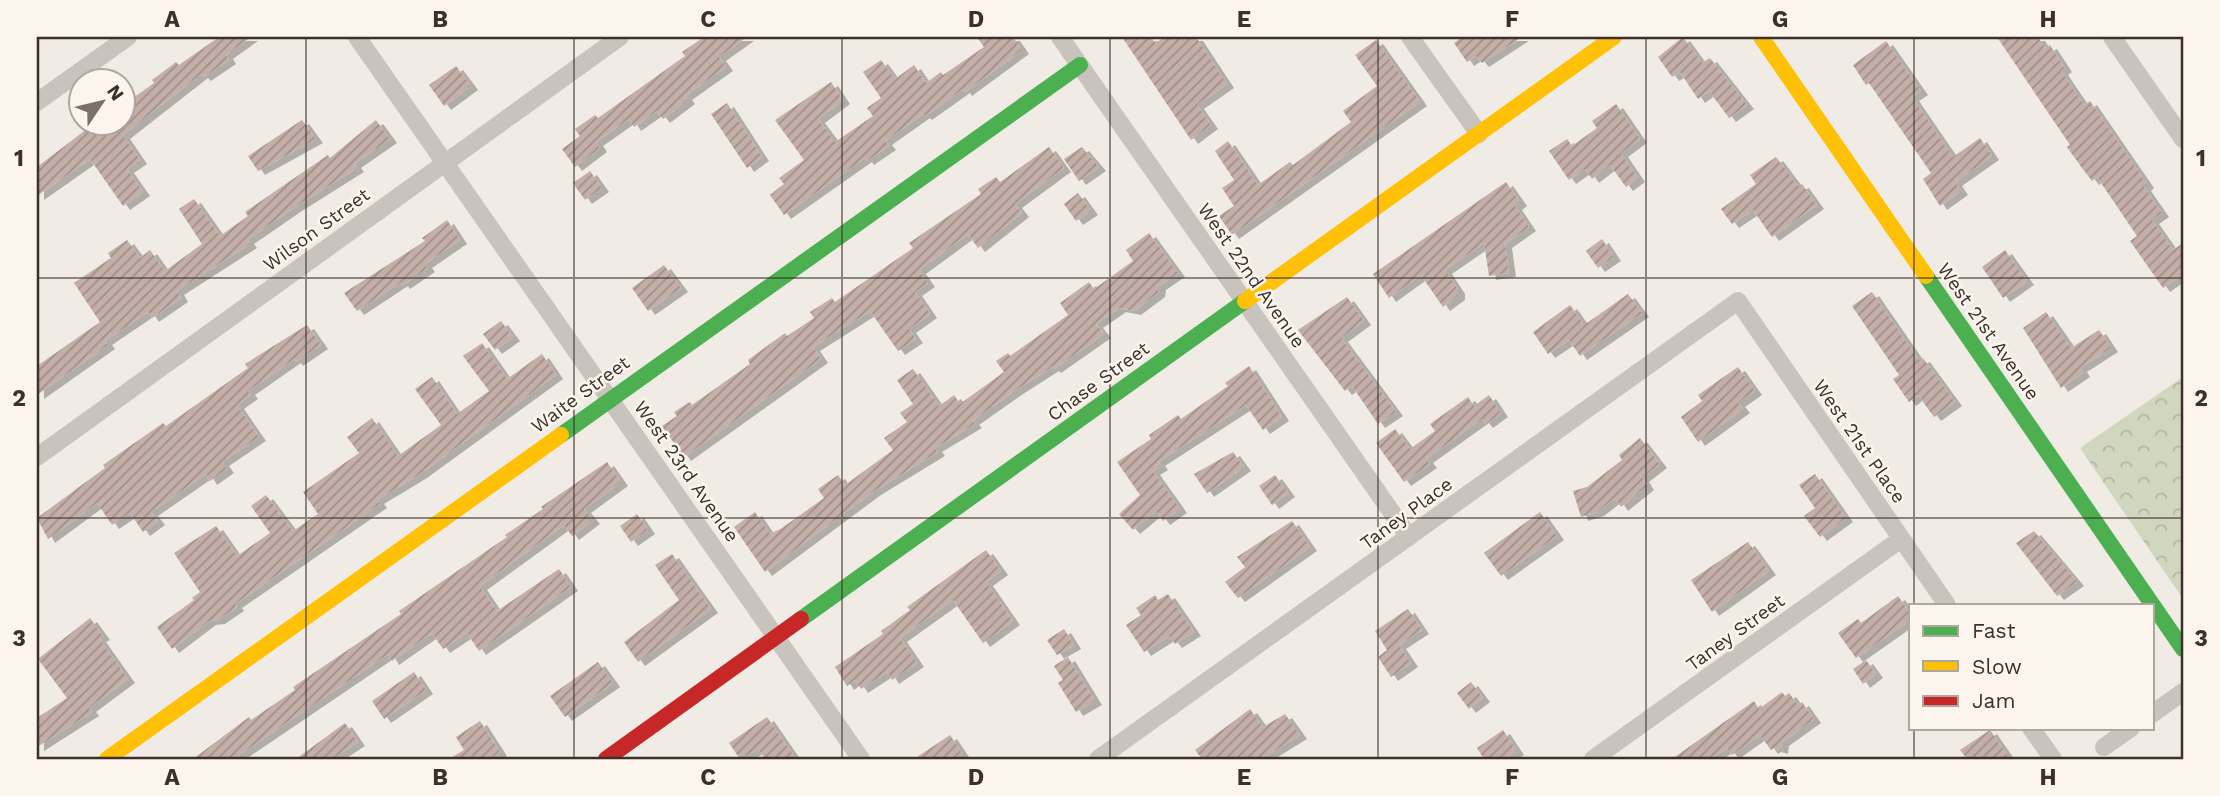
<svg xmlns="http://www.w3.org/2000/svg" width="2220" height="796" font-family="'Work Sans',sans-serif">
<defs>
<pattern id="forest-crowns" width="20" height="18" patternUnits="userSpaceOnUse" patternTransform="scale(1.75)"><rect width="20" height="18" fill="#d1d6bf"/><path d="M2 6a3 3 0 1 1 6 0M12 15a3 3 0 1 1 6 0" fill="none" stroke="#b4b8a4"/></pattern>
<pattern id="building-hatch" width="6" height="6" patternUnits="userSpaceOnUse" patternTransform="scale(1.75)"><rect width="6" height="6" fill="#c3afa7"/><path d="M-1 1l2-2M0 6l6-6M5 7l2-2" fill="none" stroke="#a08f88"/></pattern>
<filter id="shadow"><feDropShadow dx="7" dy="4" stdDeviation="0" flood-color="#0004"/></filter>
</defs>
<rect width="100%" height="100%" fill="#f0ebe5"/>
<polygon fill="url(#forest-crowns)" points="2183,377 2183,599 2080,448"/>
<g fill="url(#building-hatch)" filter="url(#shadow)">
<polygon points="219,37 251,37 226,55 229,60 204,77 201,74 123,135 140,160 127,169 143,192 123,206 90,159 37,196 37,167 96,122 122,122 122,106 154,83 152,80 176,62 179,65"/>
<polygon points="704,37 747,37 719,57 726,67 685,96 688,100 663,119 657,111 634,127 629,119 596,142 600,148 575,167 562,149 580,136 575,129 595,115 598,118 685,56 682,52"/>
<polygon points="977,37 1013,37 1022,50 965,92 963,89 925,116 923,114 885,141 889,146 867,161 865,158 784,215 770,195 784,184 779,178 804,160 775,120 831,82 843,100 818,119 835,142 873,116 867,108 881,98 863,72 881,60 895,79 914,65 926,83 941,72 943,75 984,47"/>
<polygon points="1122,37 1151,37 1155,43 1165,37 1196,37 1227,84 1197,105 1211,125 1191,140"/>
<polygon points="1462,37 1522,37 1482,63 1476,56 1467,62 1454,43"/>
<polygon points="1683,37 1702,63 1710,58 1747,105 1729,118 1709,91 1698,99 1680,72 1672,77 1658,57"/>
<polygon points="1997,37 2038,37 2045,48 2050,45 2065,68 2061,71 2084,105 2090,101 2147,184 2144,187 2162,213 2152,220 2173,250 2183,243 2183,274 2163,288 2130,241 2137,236 2097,177 2092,181 2082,168 2067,147 2070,145"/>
<polygon points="1376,40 1420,102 1232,235 1219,216 1234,206 1222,188 1234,180 1215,151 1228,141 1258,185 1290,162 1293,165 1351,122 1343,111 1377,86 1355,55"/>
<polygon points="1886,41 1921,91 1912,97 1953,157 1980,138 1992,156 1955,182 1961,191 1940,206 1923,179 1931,173 1869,83 1866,85 1853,65"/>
<polygon points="456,66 471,86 444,106 429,85"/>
<polygon points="727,103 762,157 747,168 711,114"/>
<polygon points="1616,104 1640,139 1621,153 1638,178 1626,187 1610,165 1592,179 1585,169 1569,180 1549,151 1567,139 1572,146 1597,128 1592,121"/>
<polygon points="302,120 316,139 258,171 248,156"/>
<polygon points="376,120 390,139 354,164 357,168 295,207 247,240 250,244 177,291 181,298 152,318 148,312 105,341 108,345 37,395 37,366 100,322 74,283 111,258 108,253 127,240 140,258 150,250 165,271 202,244 179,209 194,199 220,236 248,216 245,212 328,155 330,158"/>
<polygon points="1049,147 1064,168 1015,204 1022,213 978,248 968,234 919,270 928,283 915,292 930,314 909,329 916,339 898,351 870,311 813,347 821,359 684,457 662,426 677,416 674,412 690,402 692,405 750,364 748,360 785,333 787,336 814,318 810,312 832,298 835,302 913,248 909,243 981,194 978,189 996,177 1000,182"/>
<polygon points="1082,147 1099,167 1079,181 1064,159"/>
<polygon points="1776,157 1798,186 1802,184 1817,205 1772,237 1753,210 1732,224 1721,209 1756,184 1750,175"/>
<polygon points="590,171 602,188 585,200 573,183"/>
<polygon points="1506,182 1520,202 1515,206 1529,227 1505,244 1509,273 1489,276 1484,243 1445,270 1458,290 1458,296 1443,307 1421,275 1389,298 1373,274"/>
<polygon points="1078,193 1091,211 1076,221 1064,204"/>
<polygon points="447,220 460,240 425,264 428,268 403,285 401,282 357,311 344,293 425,241 422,238"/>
<polygon points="1149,233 1178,273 1159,286 1158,293 1134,311 1119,308 1096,324 1104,334 1054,369 1052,367 1016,390 972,421 975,424 935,448 938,452 874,491 765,572 734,527 755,512 770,534 782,528 824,498 818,489 838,475 845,485 893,450 884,438 907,422 900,413 913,404 897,380 913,369 939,406 954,395 960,404 1004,372 996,361 1008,353 1010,356 1068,315 1060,303 1089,282 1094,289 1133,261 1126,250"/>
<polygon points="1602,239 1614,257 1598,268 1586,251"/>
<polygon points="2005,250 2027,281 2003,298 1982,267"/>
<polygon points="664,265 681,288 648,311 632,288"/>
<polygon points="1872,292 1919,360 1923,358 1955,402 1934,417 1918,395 1909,402 1893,379 1899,375 1852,306"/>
<polygon points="1628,294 1642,313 1580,356 1569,340 1548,354 1533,332 1570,305 1583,323 1587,323"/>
<polygon points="1347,297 1364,321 1341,338 1396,412 1378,424 1352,386 1345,391 1298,330"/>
<polygon points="2046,312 2071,348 2099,330 2111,348 2080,368 2083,373 2061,388 2023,328"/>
<polygon points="501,321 513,337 495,350 483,334"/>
<polygon points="307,325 321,345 296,362 294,359 248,391 251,395 237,405 259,437 222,462 227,469 210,481 206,474 151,512 158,521 143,532 130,513 112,525 97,503 48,539 37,518 105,468 103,465 163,423 166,426 248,368 245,364"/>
<polygon points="482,343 507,379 542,354 556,375 420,474 377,500 380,504 235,604 237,607 218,620 209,621 172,649 157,627 194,600 192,598 200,592 174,553 216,526 237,556 270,533 251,506 266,495 293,531 318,514 303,492 359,453 347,437 372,418 398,456 441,425 415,389 432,377 457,414 489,391 463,356"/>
<polygon points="1249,366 1282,417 1263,430 1246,405 1158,462 1161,466 1153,471 1180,509 1163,521 1156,511 1133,530 1119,514 1140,495 1117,462 1151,439 1149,435 1178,415 1181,419 1228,386 1225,383"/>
<polygon points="1738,367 1755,391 1738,403 1743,409 1698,442 1681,417 1702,401 1698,395"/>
<polygon points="1489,395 1501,413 1486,424 1482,419 1426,459 1430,464 1404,482 1376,443 1395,429 1410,449 1435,431 1430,424 1468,397 1474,406"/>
<polygon points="1640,438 1660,464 1642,478 1647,486 1621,507 1615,498 1597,512 1581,517 1573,491 1587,487 1622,460 1619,455"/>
<polygon points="1233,452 1244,467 1207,493 1194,474"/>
<polygon points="607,462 621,482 584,509 593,520 572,536 564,525 480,586 497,611 559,569 571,587 479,651 467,633 443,649 432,633 392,661 388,654 233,759 193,759 249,717 251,720 295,690 293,687 401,614 399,611 507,537 505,535 543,509 541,507"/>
<polygon points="1815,474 1846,518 1820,537 1804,516 1815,508 1799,485"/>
<polygon points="1275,475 1288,493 1272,505 1259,486"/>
<polygon points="1540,512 1557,536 1501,576 1484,553"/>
<polygon points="637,514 648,530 631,542 620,526"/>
<polygon points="1292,521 1310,547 1238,598 1225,582 1245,567 1237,557"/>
<polygon points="2034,531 2077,582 2057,596 2016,543"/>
<polygon points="1748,542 1769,571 1712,612 1691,580"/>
<polygon points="986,550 1001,571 986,582 1013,621 983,643 953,600 900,638 917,663 892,680 887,672 861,689 855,680 847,686 835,667 883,634 881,631 910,610 907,607"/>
<polygon points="672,554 711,609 638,662 624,642 679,600 655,565"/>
<polygon points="1168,594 1194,632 1175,644 1169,636 1144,652 1126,625 1141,615 1136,608 1155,595 1158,600"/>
<polygon points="1898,596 1910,613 1910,620 1856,658 1838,633 1858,619 1861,623"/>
<polygon points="1408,609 1422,630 1399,645 1411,663 1391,677 1378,657 1387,650 1375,631"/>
<polygon points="90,618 103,636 99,638 128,679 89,708 92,712 37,747 37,718 67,698 38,659"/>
<polygon points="1064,629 1074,645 1057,655 1047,640"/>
<polygon points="1068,657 1095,701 1076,712 1058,683 1063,680 1054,666"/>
<polygon points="1866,660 1876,674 1863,684 1853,669"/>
<polygon points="598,662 613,683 565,717 550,696"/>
<polygon points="414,672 426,690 384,719 372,701"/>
<polygon points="1471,682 1483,698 1469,709 1457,693"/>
<polygon points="1782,692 1785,696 1789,693 1798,705 1802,702 1814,719 1782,742 1781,750 1774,748 1771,750 1760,735 1732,755 1727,748 1710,759 1672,759 1754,701 1759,709"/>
<polygon points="1250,709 1263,727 1285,714 1300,735 1261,759 1202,759 1195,750"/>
<polygon points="767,717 796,759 765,759 758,749 740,759 729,743"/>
<polygon points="480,721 500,752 489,759 449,759 464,750 456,737"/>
<polygon points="345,723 358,742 332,759 296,759"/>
<polygon points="1503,730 1517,751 1505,759 1484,759 1477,748"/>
<polygon points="1990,730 2010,759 1967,759 1960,750"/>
<polygon points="950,735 962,753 952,759 914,759"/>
</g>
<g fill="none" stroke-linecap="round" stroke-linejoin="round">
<g stroke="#c9c3be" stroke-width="18">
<polyline points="357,37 861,759"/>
<polyline points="1060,37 1409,537"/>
<polyline points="1410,37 1479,134"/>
<polyline points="2112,37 2183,139"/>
<polyline points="37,102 128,37"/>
<polyline points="37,457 620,37"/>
<polyline points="2152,714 2183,692"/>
<polyline points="2031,728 2053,759"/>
<polyline points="2104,747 2131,728"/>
<polyline points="1098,759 1738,301 1947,605"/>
<polyline points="1593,759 1901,539"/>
</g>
<g stroke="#4caf50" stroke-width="16">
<polyline points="1926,276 2183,649"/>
<polyline points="561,435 1080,65"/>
<polyline points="801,619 1245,301"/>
</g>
<g stroke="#ffc107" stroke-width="16">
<polyline points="1761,37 1926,276"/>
<polyline points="1245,301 1614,37"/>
<polyline points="107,759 561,435"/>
</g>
<polyline stroke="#c62828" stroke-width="16" points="606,759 801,619"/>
</g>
<path fill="none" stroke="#3b302b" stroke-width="2" stroke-opacity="0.55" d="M306 37V759M574 37V759M842 37V759M1110 37V759M1378 37V759M1646 37V759M1914 37V605M37 278H2183M37 518H2183M1914 728V759"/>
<g text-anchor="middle" stroke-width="5" stroke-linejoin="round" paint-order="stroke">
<g font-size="19" fill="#3b302b" stroke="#fbf5ee">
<text transform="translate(316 229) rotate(-36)" y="7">Wilson Street</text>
<text transform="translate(1252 275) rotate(55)" y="7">West 22nd Avenue</text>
<text transform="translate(1989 331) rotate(55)" y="7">West 21st Avenue</text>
<text transform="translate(1098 381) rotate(-36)" y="7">Chase Street</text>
<text transform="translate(580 394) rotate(-36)" y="7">Waite Street</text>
<text transform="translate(1860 441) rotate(55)" y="7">West 21st Place</text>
<text transform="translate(687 471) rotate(55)" y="7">West 23rd Avenue</text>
<text transform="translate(1406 513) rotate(-36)" y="7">Taney Place</text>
<text transform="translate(1735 632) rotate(-36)" y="7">Taney Street</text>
</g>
</g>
<rect width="2220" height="796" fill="none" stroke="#fbf5ee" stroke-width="77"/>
<rect x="1909" y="604" width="245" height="126" fill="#fbf5ee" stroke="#aea6a0" stroke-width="2"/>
<rect x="1923" y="626" width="35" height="10" fill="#4caf50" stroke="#aea6a0" stroke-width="2"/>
<text x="1972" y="638" font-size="21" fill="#3b302b">Fast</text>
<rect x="1923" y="661" width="35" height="10" fill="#ffc107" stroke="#aea6a0" stroke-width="2"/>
<text x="1972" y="674" font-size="21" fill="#3b302b">Slow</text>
<rect x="1923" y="696" width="35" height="10" fill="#c62828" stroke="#aea6a0" stroke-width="2"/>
<text x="1972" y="708" font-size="21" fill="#3b302b">Jam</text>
<g transform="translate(102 102) rotate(55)"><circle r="33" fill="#fbf5ee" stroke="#aea6a0" stroke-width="2"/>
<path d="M0-5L12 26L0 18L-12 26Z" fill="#7a716c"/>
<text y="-10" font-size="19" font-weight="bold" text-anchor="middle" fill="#3b302b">N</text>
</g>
<rect x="38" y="38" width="2144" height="720" fill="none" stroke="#3b302b" stroke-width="2.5"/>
<g font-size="23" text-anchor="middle" font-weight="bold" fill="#3b302b">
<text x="172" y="27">A</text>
<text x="440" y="27">B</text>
<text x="708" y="27">C</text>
<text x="976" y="27">D</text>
<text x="1244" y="27">E</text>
<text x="1512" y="27">F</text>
<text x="1780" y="27">G</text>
<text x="2048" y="27">H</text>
<text x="19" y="166">1</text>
<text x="2201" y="166">1</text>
<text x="19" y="406">2</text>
<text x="2201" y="406">2</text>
<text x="19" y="646">3</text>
<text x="2201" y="646">3</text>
<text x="172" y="785">A</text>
<text x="440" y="785">B</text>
<text x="708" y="785">C</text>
<text x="976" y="785">D</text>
<text x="1244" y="785">E</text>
<text x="1512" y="785">F</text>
<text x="1780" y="785">G</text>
<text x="2048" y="785">H</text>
</g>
</svg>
